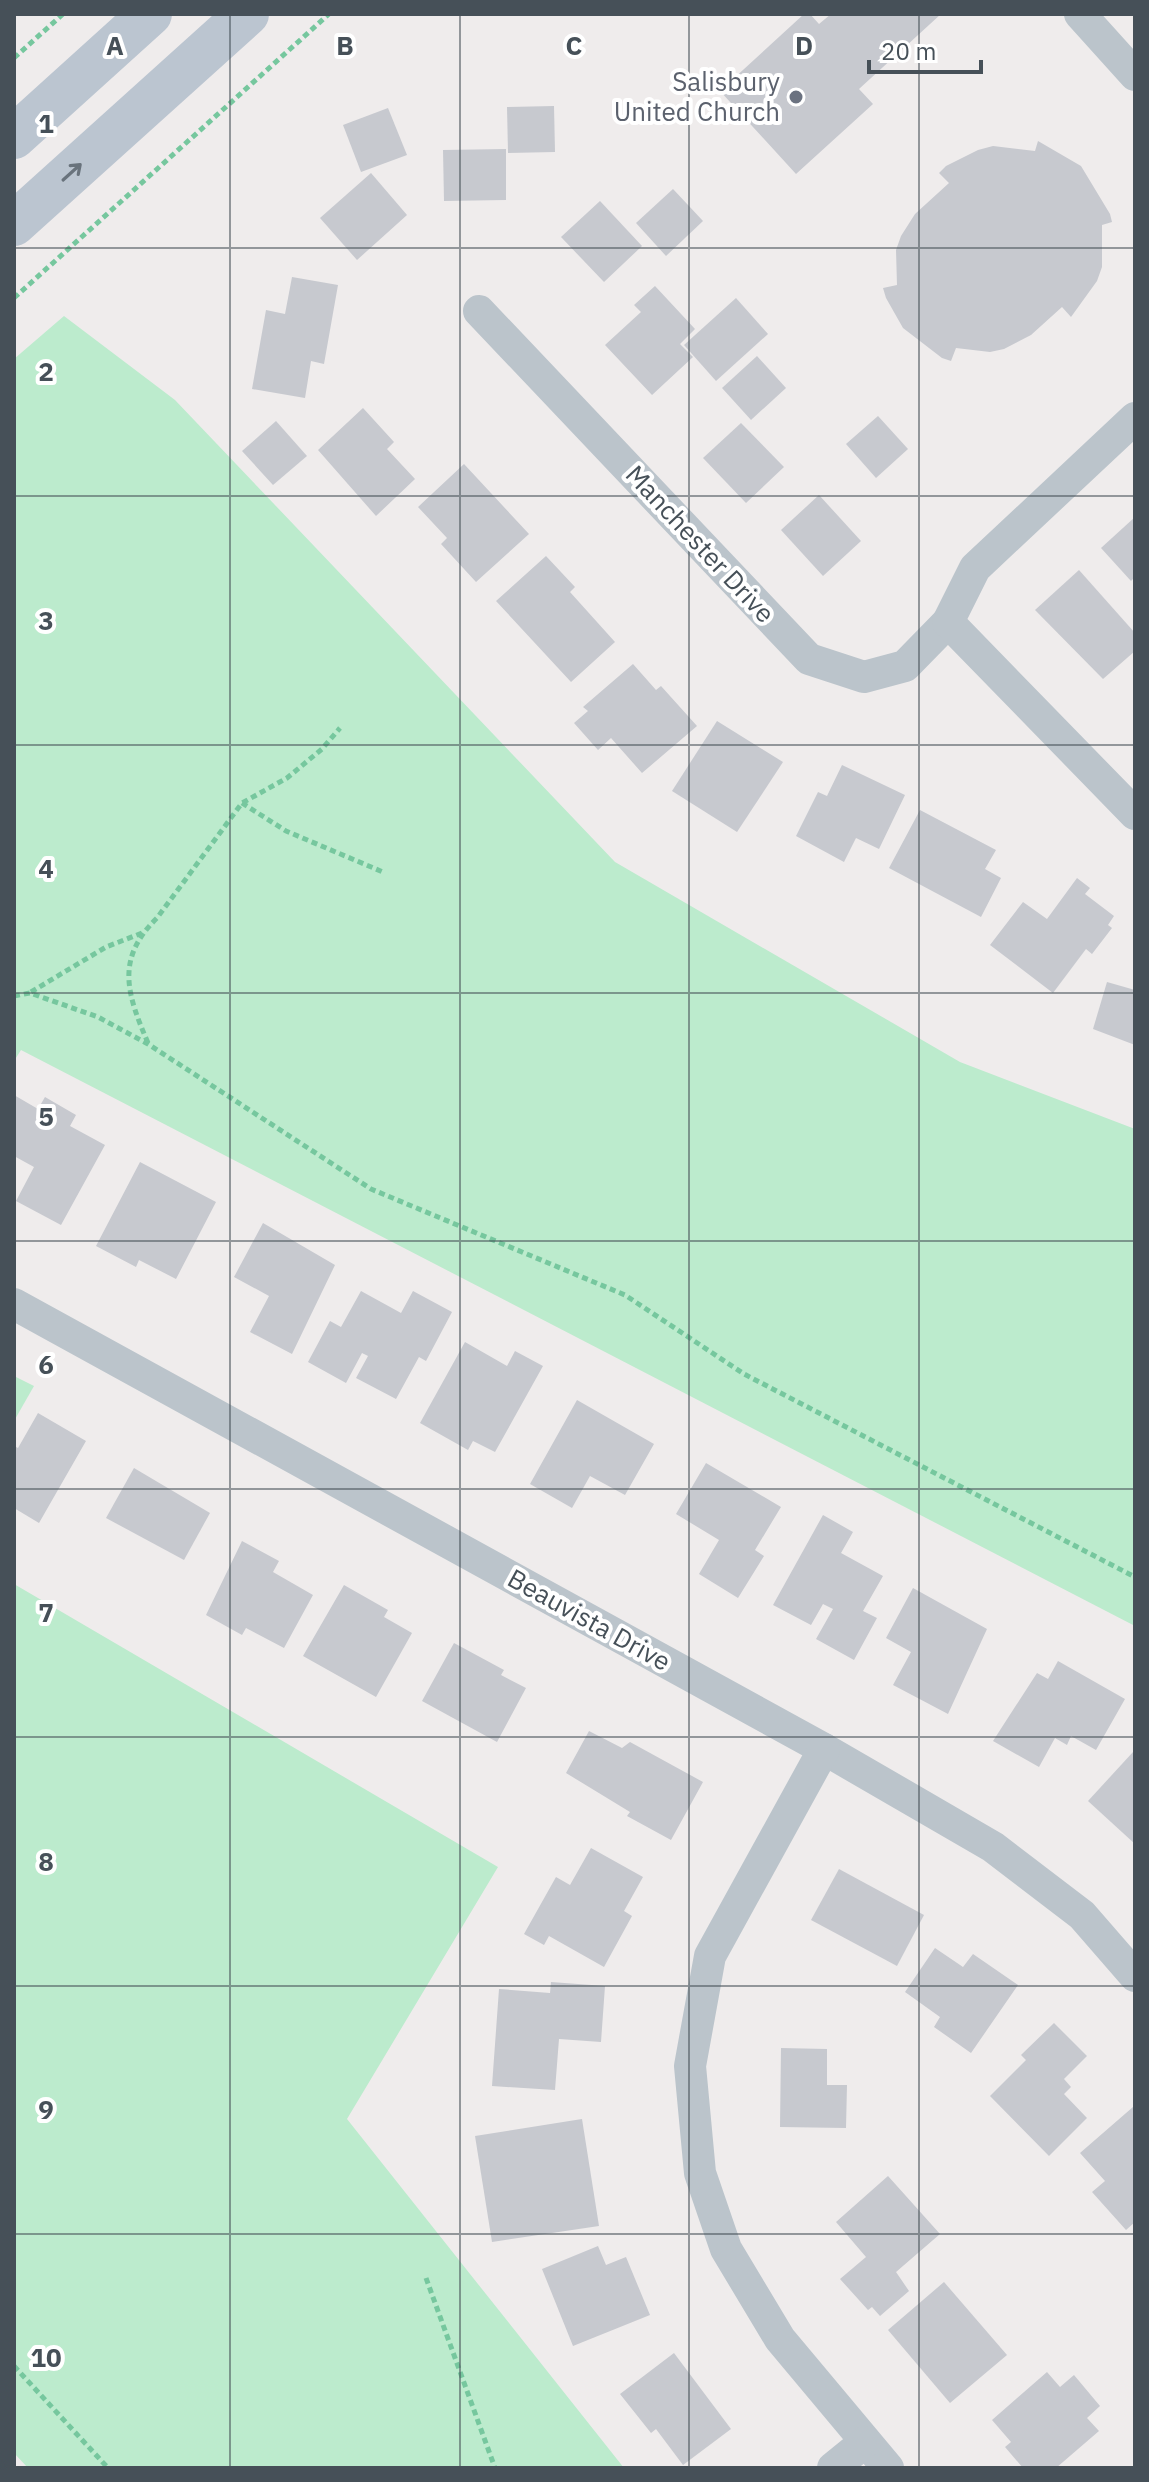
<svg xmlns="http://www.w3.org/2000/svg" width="1149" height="2482" font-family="'IBM Plex Sans',sans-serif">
<rect width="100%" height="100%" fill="#efecec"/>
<g fill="#bcebcd">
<polygon points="64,316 175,400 615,862 960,1062 1135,1129 1135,1626 21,1050 14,1061 14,359"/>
<polygon points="14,1376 34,1386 14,1421"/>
<polygon points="14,1584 498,1867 347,2119 624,2468 28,2468 14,2453"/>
</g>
<g fill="#c7c9cf">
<polygon points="804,14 810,14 819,24 831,14 941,14 859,89 873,104 796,174 720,91"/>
<polygon points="554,106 555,152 508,153 507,107"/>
<polygon points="388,108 407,155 361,172 343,125"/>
<polygon points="1038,141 1081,166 1110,214 1112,222 1102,225 1102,267 1097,281 1071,317 1062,307 1031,335 1004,349 990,352 956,348 951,361 942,358 903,328 886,298 883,288 897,285 896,250 901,236 915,214 949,183 939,173 946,166 978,150 993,146 1035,151"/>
<polygon points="506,149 506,200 444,201 443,150"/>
<polygon points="371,173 407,215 357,260 320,218"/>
<polygon points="673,189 703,221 666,256 636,223"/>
<polygon points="600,201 642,246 604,282 561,237"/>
<polygon points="292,277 338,285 324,364 311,361 305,398 252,389 266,310 285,314"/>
<polygon points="655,286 695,329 680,344 693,357 652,395 605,345 641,312 634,305"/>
<polygon points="736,298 768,334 716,381 684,345"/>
<polygon points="757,356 786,388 751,420 722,388"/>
<polygon points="363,408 394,442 387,449 415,479 376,516 318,450"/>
<polygon points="878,416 908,449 876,478 846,444"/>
<polygon points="276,421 307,456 273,485 242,451"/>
<polygon points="741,423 784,467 746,503 703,458"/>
<polygon points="464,464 529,534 476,582 441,544 447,538 418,507"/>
<polygon points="819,495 861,541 823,576 781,530"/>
<polygon points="1135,517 1135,577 1131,581 1101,548"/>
<polygon points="546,556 575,587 570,592 615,642 571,682 496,601"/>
<polygon points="1079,570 1135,633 1135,651 1103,679 1035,610"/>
<polygon points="633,664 656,690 661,686 697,726 642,773 611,738 598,750 574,723 588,711 583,707"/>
<polygon points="717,721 783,762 737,832 672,791"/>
<polygon points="842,765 905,795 879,849 856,838 844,862 796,836 818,792 827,796"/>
<polygon points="920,810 996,850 985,869 1001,878 981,917 889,868"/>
<polygon points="1077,878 1090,888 1085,894 1114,916 1108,925 1112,928 1092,954 1086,949 1053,993 990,945 1023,902 1047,919"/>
<polygon points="1107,982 1135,990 1135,1045 1093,1029"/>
<polygon points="14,1095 38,1109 45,1097 76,1115 70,1126 105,1145 61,1225 16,1201 34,1167 14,1156"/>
<polygon points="140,1162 216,1202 176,1279 139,1260 136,1267 96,1246"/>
<polygon points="263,1223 335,1265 292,1354 250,1332 269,1296 234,1277"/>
<polygon points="361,1291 401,1313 413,1291 452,1312 426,1361 419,1357 396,1399 356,1378 368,1356 362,1353 346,1383 308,1362 330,1321 341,1327"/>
<polygon points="465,1342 507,1366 515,1351 543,1366 495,1452 473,1441 468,1450 420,1423"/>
<polygon points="577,1400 654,1444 625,1495 590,1476 572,1508 530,1484"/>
<polygon points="38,1413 86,1441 39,1523 14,1508 14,1446 18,1448"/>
<polygon points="706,1463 781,1507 755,1550 764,1556 738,1598 699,1574 719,1540 676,1514"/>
<polygon points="134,1468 210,1513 184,1560 106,1518"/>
<polygon points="823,1515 853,1532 841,1553 883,1576 863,1611 877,1618 854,1660 816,1639 833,1609 823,1604 811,1625 773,1605"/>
<polygon points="242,1541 279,1561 273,1572 313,1595 284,1648 246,1628 242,1635 206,1615"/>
<polygon points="344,1585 388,1610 384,1617 412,1633 376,1697 303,1656"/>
<polygon points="913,1588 987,1629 948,1714 893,1685 911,1652 886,1638"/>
<polygon points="454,1643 504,1670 501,1675 526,1688 497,1742 422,1701"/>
<polygon points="1058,1661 1125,1699 1096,1750 1071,1736 1067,1745 1055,1738 1039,1767 993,1741 1037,1673 1048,1679"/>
<polygon points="589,1731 622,1748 630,1742 703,1782 671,1840 627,1816 630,1812 566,1773"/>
<polygon points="1133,1752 1135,1753 1135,1844 1088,1801"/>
<polygon points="591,1848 643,1877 624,1911 632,1916 604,1967 549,1936 544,1945 524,1934 556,1877 570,1885"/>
<polygon points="839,1869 924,1915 897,1966 811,1920"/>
<polygon points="935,1948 963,1967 973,1954 1018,1985 971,2053 934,2027 940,2017 905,1992"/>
<polygon points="551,1982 605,1986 601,2042 559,2039 555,2090 492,2086 499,1989 550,1993"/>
<polygon points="1054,2023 1087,2056 1064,2079 1071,2087 1064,2094 1087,2118 1049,2156 990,2096 1026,2060 1021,2055"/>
<polygon points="781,2048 827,2049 827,2085 847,2085 846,2128 780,2127"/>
<polygon points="1133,2107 1135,2222 1126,2230 1092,2192 1105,2181 1080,2153"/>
<polygon points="582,2119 599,2226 492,2242 475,2136"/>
<polygon points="888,2176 940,2234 896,2272 909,2291 880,2316 872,2307 868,2310 840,2279 866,2257 836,2222"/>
<polygon points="598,2246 606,2265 626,2257 650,2315 573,2346 542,2269"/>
<polygon points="944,2282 1007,2355 950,2403 888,2330"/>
<polygon points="674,2353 731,2429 683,2465 656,2429 651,2433 620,2394"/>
<polygon points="1047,2372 1060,2387 1074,2375 1100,2406 1087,2418 1099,2431 1056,2468 1023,2468 1005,2447 1011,2442 992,2420"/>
</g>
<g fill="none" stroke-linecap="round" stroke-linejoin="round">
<g stroke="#76c79e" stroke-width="5" stroke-dasharray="6 4" stroke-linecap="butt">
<polyline points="14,58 63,14"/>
<polyline points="14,298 329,14"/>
<polyline points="242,803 286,831 383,872"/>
<polyline points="31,992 106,947 142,933"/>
<polyline points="14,996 30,993 98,1017 148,1044 371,1189 625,1295 744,1374 1135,1577"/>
<path d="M148 1043C127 994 115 959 157 918L242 803 287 778 322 749 340 728"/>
<polyline points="426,2278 495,2468"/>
<polyline points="14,2366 108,2468"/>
</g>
<g stroke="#bbc4cb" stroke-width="32">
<polyline points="1080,14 1135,75"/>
<polyline points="479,311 809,659 864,677 905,666 948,622"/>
<polyline points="1135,418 975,568 948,622 1135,814"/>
<polyline points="14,1304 824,1749 993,1847 1082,1915 1135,1976"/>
<polyline points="824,1749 710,1956 690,2066 700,2173 726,2249 780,2339 888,2468"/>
<polyline points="833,2468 865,2442"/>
</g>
<g stroke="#bbc5d0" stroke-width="44">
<polyline points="14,137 150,14"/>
<polyline points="14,224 247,14"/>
</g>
</g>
<defs><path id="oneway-shaft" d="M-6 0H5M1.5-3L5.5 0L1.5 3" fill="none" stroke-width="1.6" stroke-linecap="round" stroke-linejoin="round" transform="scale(2)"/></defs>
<use stroke="#69737c" href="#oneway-shaft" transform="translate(72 172) rotate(-42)"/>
<path fill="none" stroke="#465058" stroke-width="2" stroke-opacity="0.55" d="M230 14V2468M460 14V2468M689 14V2468M919 14V2468M14 248H1135M14 496H1135M14 745H1135M14 993H1135M14 1241H1135M14 1489H1135M14 1737H1135M14 1986H1135M14 2234H1135"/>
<circle fill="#6b7280" stroke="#fff" stroke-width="3" cx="796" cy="97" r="8"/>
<g text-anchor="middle" stroke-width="8" stroke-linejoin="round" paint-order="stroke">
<g font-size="26" fill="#5b616d" stroke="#fff" text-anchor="end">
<text x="780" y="91">Salisbury<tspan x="780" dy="30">United Church</tspan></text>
</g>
<g font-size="26" fill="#465058" stroke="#fff">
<text transform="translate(700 544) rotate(47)" y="9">Manchester Drive</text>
<text transform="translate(589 1620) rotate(29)" y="9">Beauvista Drive</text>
</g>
</g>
<g font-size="26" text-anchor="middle" font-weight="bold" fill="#465058" stroke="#fff" stroke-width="8" stroke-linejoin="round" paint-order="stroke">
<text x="115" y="55">A</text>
<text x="345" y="55">B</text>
<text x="574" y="55">C</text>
<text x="804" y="55">D</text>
<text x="46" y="133">1</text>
<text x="46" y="381">2</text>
<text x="46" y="630">3</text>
<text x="46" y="878">4</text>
<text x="46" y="1126">5</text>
<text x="46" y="1374">6</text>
<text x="46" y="1622">7</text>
<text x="46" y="1871">8</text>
<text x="46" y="2119">9</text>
<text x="46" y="2367">10</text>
</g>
<rect width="1149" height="2482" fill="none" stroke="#465058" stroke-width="32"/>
<path d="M869 60v12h112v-12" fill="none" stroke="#465058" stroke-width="4"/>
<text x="881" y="60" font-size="24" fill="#465058" stroke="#ffffff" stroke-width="6" paint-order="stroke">20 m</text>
</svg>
